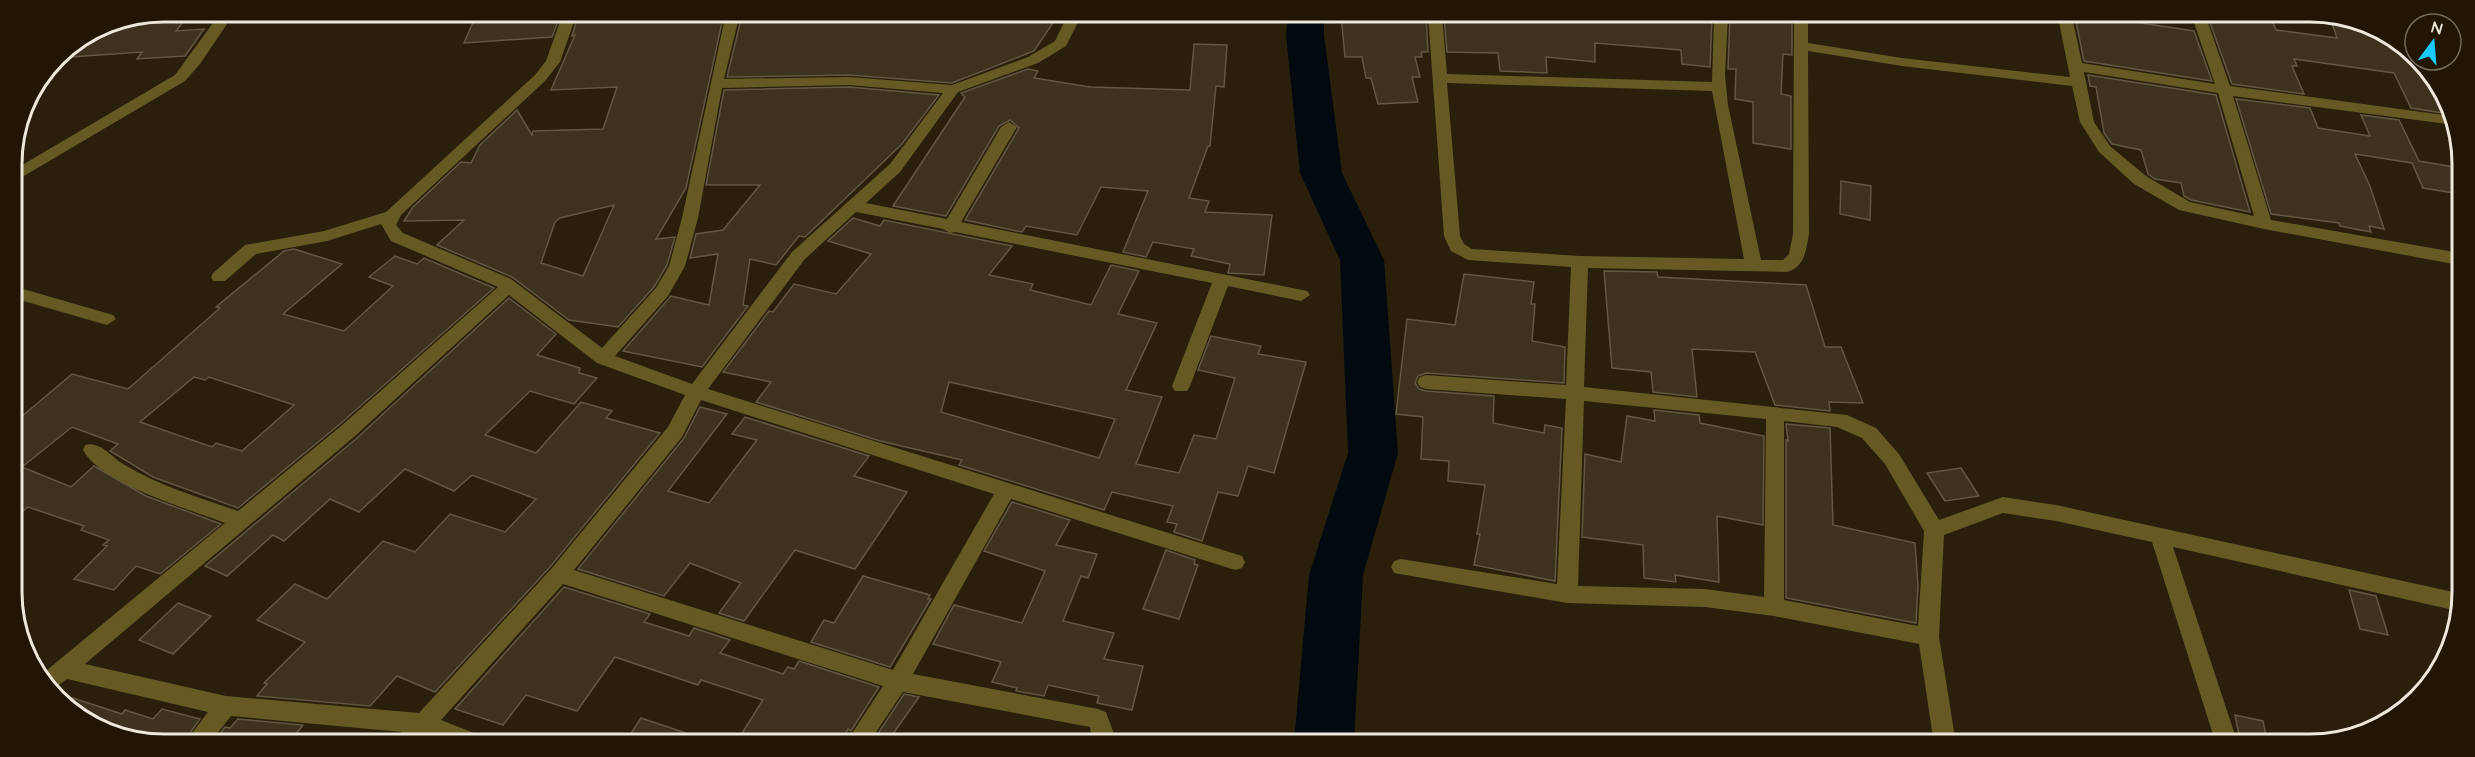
<svg xmlns="http://www.w3.org/2000/svg" width="2475" height="757" font-family="Quicksand,sans-serif">
<rect width="100%" height="100%" fill="#291f0b"/>
<g fill="none" stroke-linecap="round" stroke-linejoin="round">
<polygon fill="#02090f" fill-rule="evenodd" points="1288,15 1324,15 1324,35 1342,173 1384,260 1398,453 1363,575 1354,742 1294,742 1309,575 1348,453 1340,260 1300,173 1286,35"/>
</g>
<g fill="#3d321d" stroke="#625741" stroke-width="1.5" fill-rule="evenodd">
<polygon points="477,13 561,13 552,37 464,43"/>
<path d="M579 13H724L686 188 656 239 675 237 667 265 654 287 618 327 569 320 512 277 437 245 464 220 404 221 413 207 461 162 471 163 480 145 517 110 532 135 533 131 603 129 617 87 551 90 575 35 572 36ZM614 205 583 276 541 263 555 222 560 218Z"/>
<polygon points="769,13 1045,14 1059,14 1034,51 952,83 849,75 727,77 742,15"/>
<polygon points="1341,15 1426,15 1428,52 1421,52 1422,57 1415,57 1420,77 1412,77 1418,102 1378,104 1371,78 1366,78 1362,57 1345,57"/>
<polygon points="1444,15 1494,15 1494,18 1547,21 1548,15 1712,16 1710,67 1682,64 1681,50 1595,43 1595,62 1546,57 1547,73 1500,71 1498,53 1447,52"/>
<polygon points="1730,16 1792,16 1792,55 1783,54 1781,94 1791,96 1791,149 1753,143 1753,102 1735,99 1736,69 1728,69"/>
<polygon points="187,17 176,31 204,29 185,56 137,59 142,52 56,58 107,24"/>
<polygon points="2075,17 2115,17 2115,19 2194,31 2212,81 2084,61"/>
<polygon points="2208,17 2271,17 2276,30 2337,38 2330,17 2350,17 2425,64 2449,114 2411,108 2394,73 2294,59 2297,66 2292,66 2304,94 2232,84"/>
<polygon points="1194,44 1227,45 1224,87 1216,86 1210,146 1208,146 1189,198 1209,201 1205,212 1272,215 1264,275 1228,273 1230,264 1191,256 1194,249 1153,242 1146,257 1123,252 1148,191 1101,187 1077,235 1026,226 1022,232 965,220 1019,128 1010,120 999,126 946,216 893,206 965,97 961,93 1028,69 1038,71 1034,78 1090,87 1190,90"/>
<polygon points="2088,75 2216,95 2250,212 2191,200 2184,196 2181,183 2155,179 2148,174 2141,150 2112,144 2104,133 2096,87 2090,86"/>
<polygon points="849,87 939,95 902,144 805,237 799,236 776,265 750,259 743,305 748,306 702,367 623,351 671,296 709,305 718,254 690,258 696,234 723,230 760,185 706,185 724,90"/>
<polygon points="2236,99 2310,108 2318,128 2370,136 2361,115 2399,120 2419,161 2454,167 2460,180 2460,194 2423,188 2412,163 2355,154 2370,186 2384,229 2369,226 2371,232 2340,226 2339,223 2271,214"/>
<polygon points="1841,181 1871,186 1870,220 1840,214"/>
<path d="M853 218 880 226 884 220 1012 246 989 275 1033 284 1030 290 1091 305 1111 265 1139 271 1118 314 1157 323 1126 390 1162 397 1136 464 1179 473 1194 435 1216 439 1235 378 1198 370 1211 336 1261 346 1258 354 1306 362 1274 473 1248 466 1238 496 1218 492 1202 541 1174 532 1177 524 1167 522 1173 506 1112 492 1104 510 959 465 962 460 880 441 756 402 771 382 723 372 769 311 773 312 794 284 836 294 871 254 828 241ZM949 382 1115 419 1099 458 941 412Z"/>
<path d="M294 249 342 264 283 314 344 331 393 286 369 277 395 256 417 264 424 258 494 288 340 424 238 508 153 477 110 451 118 444 72 427 22 467 71 487 94 466 146 496 221 524 160 574 136 566 114 590 74 579 107 546 103 545 109 540 81 530 84 526 28 507 14 518V423L72 374 128 389 220 308 216 307 284 251ZM194 377 205 380 209 377 294 405 242 451 216 443 212 447 140 422Z"/>
<polygon points="1604,271 1657,272 1658,277 1806,285 1825,347 1841,347 1863,403 1829,402 1830,411 1775,405 1755,352 1692,349 1697,397 1653,392 1651,372 1612,368"/>
<polygon points="1464,274 1534,282 1531,304 1535,304 1532,341 1565,347 1564,383 1426,373 1418,376 1415,383 1419,389 1426,391 1494,396 1493,423 1544,433 1545,425 1562,428 1555,581 1474,565 1480,534 1477,534 1485,485 1448,481 1449,461 1421,459 1423,417 1396,414 1407,319 1455,325"/>
<polygon points="509,298 556,334 537,355 580,368 579,373 597,378 574,404 530,391 485,435 536,453 581,402 612,411 606,418 660,433 550,567 435,692 397,676 370,706 257,696 267,684 264,683 305,642 257,620 295,584 327,599 383,541 415,552 450,514 505,532 536,499 472,475 454,491 405,469 359,512 330,499 284,541 273,535 227,576 205,566 357,438"/>
<polygon points="700,407 727,414 668,491 709,503 757,440 732,434 745,417 869,456 854,476 907,492 855,569 795,550 744,621 719,613 741,583 690,563 664,596 578,569 684,438"/>
<polygon points="1654,410 1699,415 1700,423 1764,436 1763,525 1717,516 1719,582 1675,575 1676,582 1644,578 1643,545 1582,537 1585,454 1621,462 1627,416 1655,421"/>
<polygon points="1786,424 1830,428 1833,525 1915,543 1918,586 1916,623 1786,598 1786,440 1788,441"/>
<polygon points="1961,468 1979,496 1945,501 1927,473"/>
<polygon points="1012,502 1070,520 1056,545 1097,554 1088,578 1081,576 1063,621 1114,633 1104,659 1143,666 1132,710 1097,703 1099,696 1048,685 1044,696 1016,691 1017,688 992,682 1001,662 933,644 954,605 1022,623 1045,571 984,551"/>
<polygon points="1166,550 1195,560 1194,564 1198,565 1179,619 1143,609"/>
<polygon points="863,576 930,595 928,599 931,599 890,667 811,642 824,620 834,623"/>
<polygon points="564,587 650,614 644,622 689,636 694,628 730,640 720,653 783,674 788,667 794,669 799,661 879,687 851,731 848,729 841,741 737,741 763,700 701,680 698,685 615,657 577,711 526,695 503,725 455,709"/>
<polygon points="2349,590 2376,596 2388,635 2360,629"/>
<polygon points="178,603 211,616 173,654 139,640"/>
<polygon points="904,694 919,697 888,741 873,741"/>
<polygon points="73,698 122,714 125,710 153,719 162,709 200,719 185,740 125,740 70,706"/>
<polygon points="2235,715 2263,721 2268,745 2241,745"/>
<polygon points="641,718 698,737 698,741 626,741"/>
<polygon points="238,719 303,725 291,740 215,740 225,727 230,728"/>
</g>
<g fill="none" stroke-linecap="round" stroke-linejoin="round">
<g fill="#665924" fill-rule="evenodd">
<polygon points="221,12 235,12 200,64 185,81 12,183 12,171 175,75"/>
<path d="M563 13H577L560 62 545 81 401 215 396 225 403 233 511 279 602 348 656 288 669 266 682 218 726 13H740L724 79 849 77 952 85 1028 57 1055 41 1068 14H1082L1066 46 1038 63 958 92 900 172 866 203 947 219 1001 127 1009 122 1017 127 961 222 1307 291 1310 295 1301 301 1228 286 1190 386 1187 391H1175L1172 386 1212 283 955 232 950 233 943 229 856 212 804 260 708 389 1242 556 1245 562 1242 568 1235 570 1011 499 913 674 1098 709 1106 712 1115 737 1114 742H1092L1090 727 903 692 870 741H847L883 686 563 584 441 720 474 733 477 740H441L428 735 423 740H398L402 732 231 716 212 740H187L208 712 67 679 50 692 41 675 225 523C189 509 101 484 83 450L85 445C100 440 112 458 125 465 160 486 200 498 238 511L341 426 498 287 391 241 381 224 327 241 256 254 225 281H213L211 277 213 273 245 245 324 231 386 212 535 75 546 61ZM849 85 943 93 890 164 792 252 692 384 615 356 668 296 685 266 698 218 722 88ZM509 295 597 363 685 395 668 427 552 568 419 713 226 696 85 664 355 436ZM701 400 994 494 893 670 574 570 682 437Z"/>
<path d="M1428 15H1442L1447 74 1712 82 1714 16H1728L1725 75 1728 105 1761 260H1783L1789 254 1793 234 1794 16H1808V43L1902 58 2070 77 2058 17H2072L2082 63 2215 84 2192 17H2206L2230 86 2451 116 2455 125 2233 96 2271 220 2460 253 2459 265 2264 229 2179 210 2134 184 2099 152 2080 122 2072 86 1902 66 1808 51 1809 234C1806 250 1805 267 1787 272L1588 268 1584 387 1847 415 1876 428 1899 454 1939 520 2003 497 2056 505 2458 593V611L2173 547 2238 744H2216L2152 542 2056 521 2003 513 1944 535 1939 637 1956 744H1934L1919 644 1774 616 1705 607 1567 603 1394 573 1391 567 1394 561 1401 559 1557 584 1566 399 1426 389 1420 387 1417 382 1420 377 1426 375 1566 385 1571 267 1468 260 1451 251 1444 236ZM2084 72 2218 93 2254 216 2190 202 2146 176 2110 146 2094 122ZM1447 83 1712 91 1744 259 1580 256 1472 249 1464 244 1460 236ZM1584 401 1766 419 1764 597 1705 589 1578 586ZM1784 421 1837 427 1862 438 1885 464 1924 531 1918 626 1784 600Z"/>
<polygon points="13,286 113,315 116,319 107,325 13,298"/>
</g>
</g>
<path d="M0 0H2475V757H0ZM164 22H2310A142 142 0 0 1 2452 164V592A142 142 0 0 1 2310 734H164A142 142 0 0 1 22 592V164A142 142 0 0 1 164 22Z" fill="#201603" fill-rule="evenodd"/>
<path fill="none" stroke="#eee7db" stroke-width="3" d="M164 22H2310A142 142 0 0 1 2452 164V592A142 142 0 0 1 2310 734H164A142 142 0 0 1 22 592V164A142 142 0 0 1 164 22Z"/>
<g transform="translate(2433 42) rotate(16)"><circle r="28" fill="#201603" stroke="#726a59" stroke-width="1.5"/>
<path d="M0-4.5L10 22L0 15L-10 22Z" fill="#19cafc"/>
<text y="-9" font-size="16" font-weight="bold" text-anchor="middle" fill="#eee7db">N</text>
</g>
</svg>
